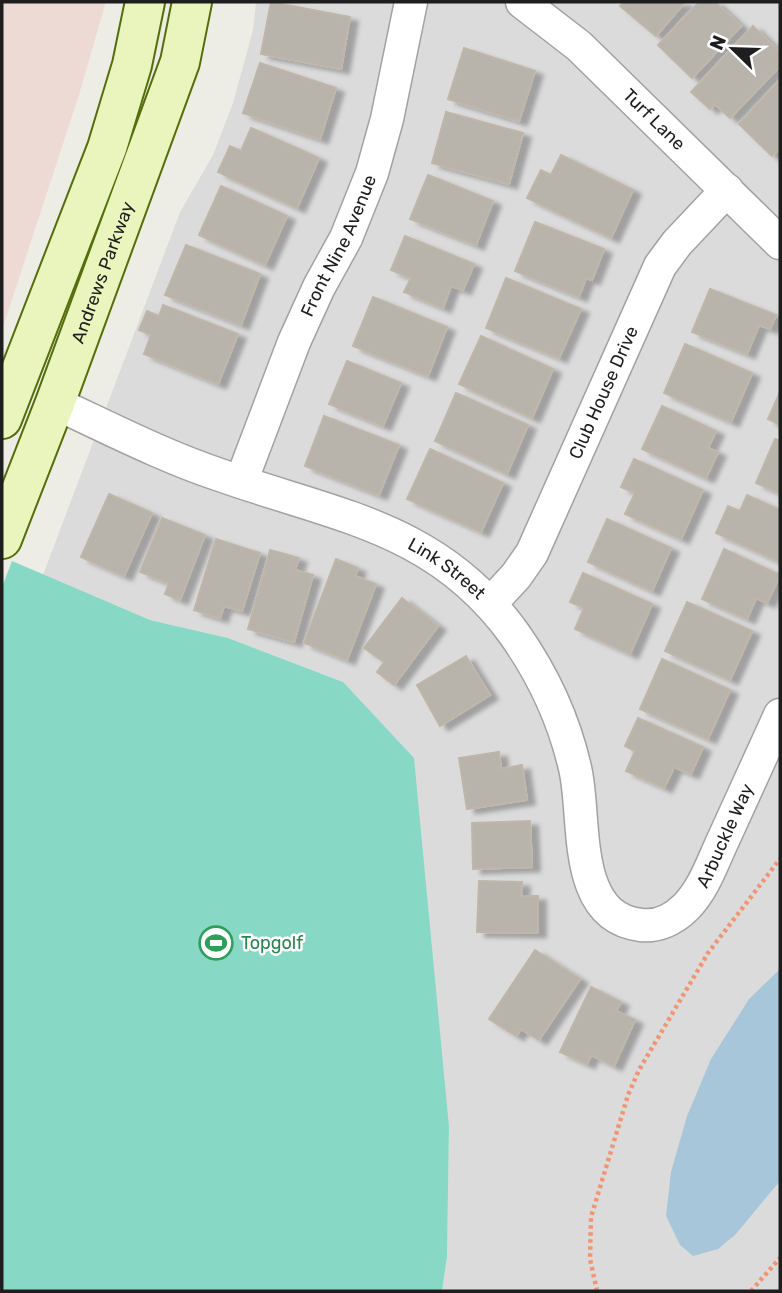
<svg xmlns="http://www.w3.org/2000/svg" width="782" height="1293" font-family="Rubik,sans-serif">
<defs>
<filter id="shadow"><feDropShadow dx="8" dy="4.5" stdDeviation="2" flood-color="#0004"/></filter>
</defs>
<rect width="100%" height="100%" fill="#eeede5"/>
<polygon fill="#dcdbdb" points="256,2 780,2 780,1291 442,1291 447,1257 449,1127 343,682 228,638 150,620 43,575 180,212 213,155 233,103 253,30"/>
<polygon fill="#eedad5" points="2,2 105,2 105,5 79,95 2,330"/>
<polygon fill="#88d8c6" points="12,561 150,620 228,638 343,682 414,758 449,1127 447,1257 442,1291 2,1291 2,587"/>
<polygon fill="#a8c6d9" points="780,969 780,1181 735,1235 718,1249 693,1256 680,1245 666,1216 671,1172 687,1116 711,1059 749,999"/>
<g fill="#b8b3ab" stroke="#bfb6a8" stroke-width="2" filter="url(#shadow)">
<polygon points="271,2 350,17 341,69 261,54"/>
<polygon points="624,2 685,2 656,36 620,6"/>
<polygon points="699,2 715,2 741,26 692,78 658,45"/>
<polygon points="753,26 780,53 780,66 730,118 715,104 710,109 691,92"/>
<polygon points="464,48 535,71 519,121 448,99"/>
<polygon points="260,63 336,88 320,139 243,113"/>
<polygon points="780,80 780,148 772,156 739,124"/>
<polygon points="446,112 523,133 509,184 432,163"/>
<polygon points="251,128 319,158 297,208 218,172 230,146 241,151"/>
<polygon points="561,155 633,190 611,238 527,198 541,170 551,175"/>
<polygon points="428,175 493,201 476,245 410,219"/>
<polygon points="221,186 287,216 265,265 199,235"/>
<polygon points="535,222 604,249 592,280 586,278 579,297 515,271"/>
<polygon points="405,236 474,264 463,290 451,286 443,308 404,292 411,278 391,270"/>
<polygon points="186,245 260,274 241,325 165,295"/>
<polygon points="506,278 581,309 559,358 486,328"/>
<polygon points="710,289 776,315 770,329 759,325 747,354 692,332"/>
<polygon points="373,297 447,327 428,376 353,346"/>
<polygon points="163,305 238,334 218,384 144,354 151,335 139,330 147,311 159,316"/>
<polygon points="481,336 553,369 532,418 459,384"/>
<polygon points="685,344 752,373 731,422 664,393"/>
<polygon points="347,361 401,383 383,426 329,404"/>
<polygon points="780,392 780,425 768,419"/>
<polygon points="456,393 528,425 507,474 435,441"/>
<polygon points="662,406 716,431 708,448 718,452 706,478 642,449"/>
<polygon points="324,416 399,445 379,495 305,466"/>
<polygon points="775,439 780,441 780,493 756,483"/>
<polygon points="430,449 503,483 481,532 407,499"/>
<polygon points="634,459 703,490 681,539 625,514 635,493 621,487"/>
<polygon points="109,494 152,513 124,576 81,557"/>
<polygon points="747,495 780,510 780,562 716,533 728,506 740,511"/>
<polygon points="162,518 205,535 180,600 165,594 169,583 140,572"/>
<polygon points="607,519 671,548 652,591 588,562"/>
<polygon points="216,539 260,553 242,611 224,606 220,618 194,610"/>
<polygon points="724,549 780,575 767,603 756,598 747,619 702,599"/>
<polygon points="270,550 299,558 295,570 313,575 294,642 248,629"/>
<polygon points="336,559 358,568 355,576 376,584 347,660 304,643"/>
<polygon points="583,573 652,604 630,654 575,629 584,608 570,602"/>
<polygon points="402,598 438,626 394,685 377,672 384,662 364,648"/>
<polygon points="687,602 752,631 730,680 665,651"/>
<polygon points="466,656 490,695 440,726 417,685"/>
<polygon points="662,659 730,690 708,739 640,709"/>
<polygon points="638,718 703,747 691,774 674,767 664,788 626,771 635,751 625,746"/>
<polygon points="499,752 501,769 522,765 527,800 467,809 459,758"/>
<polygon points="530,821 532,867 473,869 472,823"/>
<polygon points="479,881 522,882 521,896 538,896 538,933 477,932"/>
<polygon points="535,950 580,979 539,1040 521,1029 516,1036 489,1019"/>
<polygon points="591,987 621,1002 616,1011 635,1020 614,1066 591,1055 587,1064 560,1052"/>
</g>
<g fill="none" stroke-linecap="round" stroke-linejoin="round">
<defs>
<g id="street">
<path id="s1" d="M522 2 579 46 780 243"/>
<path id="s2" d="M55 403C109 428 163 456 220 475 336 516 438 527 515 635 543 675 564 720 575 768 587 817 570 917 641 925 658 927 674 919 686 907 704 889 713 861 724 838 743 797 761 756 780 715"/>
<path id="s3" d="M241 482 294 342 319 287 346 238 372 173 387 119 411 2"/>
<path id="s4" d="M490 604 516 576 532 553 660 266 677 243 727 190"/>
</g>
<g id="secondary">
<polyline points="2,419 107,148 132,65 145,2"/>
<path id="s5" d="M2 539 55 403 180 62 192 2"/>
</g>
</defs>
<use href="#street" stroke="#a2a2a2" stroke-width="35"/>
<use href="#secondary" stroke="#546e0c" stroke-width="42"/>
<g stroke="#f09574" stroke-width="4.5" stroke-dasharray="3.5 3.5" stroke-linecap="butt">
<polyline points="597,1291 590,1259 591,1217 628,1095 639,1070 708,953 780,859"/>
<polyline points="751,1291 780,1258"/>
</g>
<use href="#street" stroke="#fff" stroke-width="32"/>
<use href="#secondary" stroke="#e9f5bc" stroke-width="38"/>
</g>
<defs>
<symbol id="stadium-ring" viewBox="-11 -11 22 22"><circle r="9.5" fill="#fff" stroke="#2e9e5b" stroke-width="1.5"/><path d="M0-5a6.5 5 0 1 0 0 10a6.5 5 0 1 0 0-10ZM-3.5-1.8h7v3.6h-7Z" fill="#2e9e5b"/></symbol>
</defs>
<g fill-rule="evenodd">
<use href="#stadium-ring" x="197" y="924" width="38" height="38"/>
</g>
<g text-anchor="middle" stroke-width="5" stroke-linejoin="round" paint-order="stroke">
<g font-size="18" fill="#1e1e1e" stroke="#fff">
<text dy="6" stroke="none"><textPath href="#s1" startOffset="177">Turf Lane</textPath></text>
<text dy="6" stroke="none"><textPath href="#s3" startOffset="256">Front Nine Avenue</textPath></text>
<text dy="6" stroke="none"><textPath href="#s5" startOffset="285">Andrews Parkway</textPath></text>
<text dy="6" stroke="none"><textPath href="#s4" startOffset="242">Club House Drive</textPath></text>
<text dy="6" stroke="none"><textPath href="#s2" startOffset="427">Link Street</textPath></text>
<text dy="6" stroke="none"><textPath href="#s2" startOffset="987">Arbuckle Way</textPath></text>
</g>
<g font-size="18" fill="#27864d" stroke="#fff" text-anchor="start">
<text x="241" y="949">Topgolf</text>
</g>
</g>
<rect width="782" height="1293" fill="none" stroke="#1e1e1e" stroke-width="7"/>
<g transform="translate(733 49) rotate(293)" stroke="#ffffff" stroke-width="5" paint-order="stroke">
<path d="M0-5L12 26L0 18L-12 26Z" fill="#1e1e1e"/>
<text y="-10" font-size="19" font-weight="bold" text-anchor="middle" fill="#1e1e1e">N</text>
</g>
</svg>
